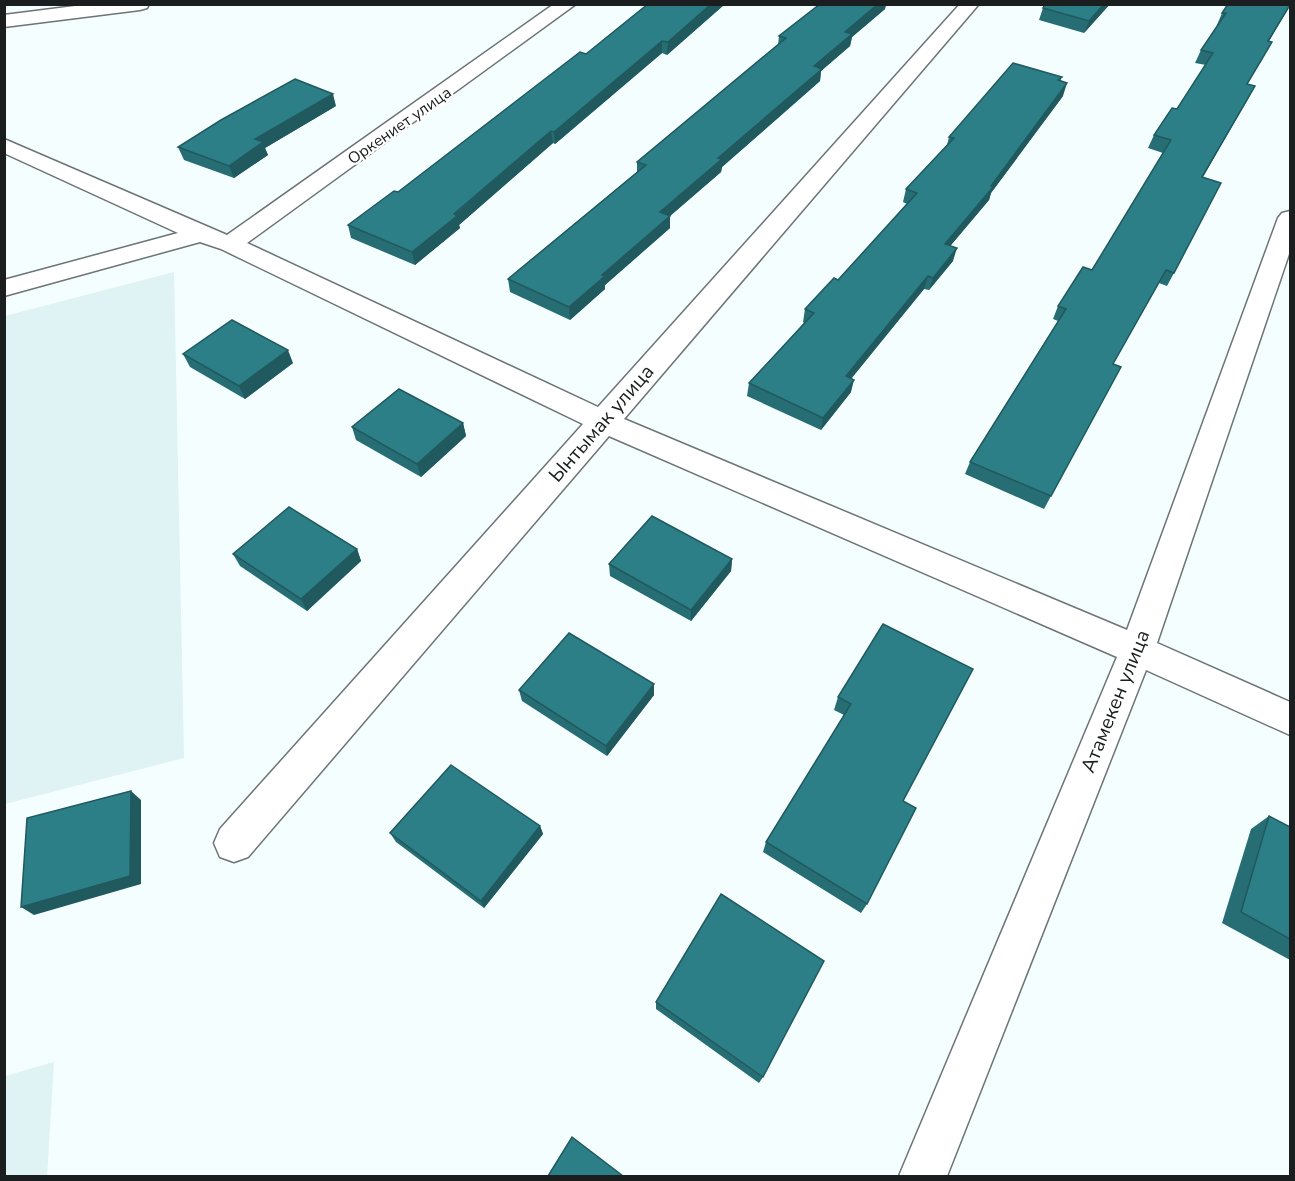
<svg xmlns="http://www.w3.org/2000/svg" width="1295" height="1181" font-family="'Nunito Sans',sans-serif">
<rect width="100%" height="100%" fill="#f4feff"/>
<g fill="#dff2f4">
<polygon points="174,272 184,758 5,804 5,316"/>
<polygon points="54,1062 47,1176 5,1176 5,1076"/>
</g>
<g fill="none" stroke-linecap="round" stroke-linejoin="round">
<defs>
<g id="street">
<polygon points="91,4 149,4 147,8 140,10 4,27 4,15"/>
<polygon points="554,4 576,4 247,243 598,407 960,4 979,4 624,419 1127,630 1278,218 1282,213 1290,211 1290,251 1157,643 1290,702 1290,735 1146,670 947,1176 899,1176 1117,657 609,436 248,857 234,862 220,857 214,843 220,829 583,424 221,249 200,242 4,296 4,280 178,233 4,153 4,139 227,235"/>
</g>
</defs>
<use href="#street" stroke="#6c7475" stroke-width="3"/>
<use href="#street" fill="#fff" fill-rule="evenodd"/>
</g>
<g fill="#276d74">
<polygon points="648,4 725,4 667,55 662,53 555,144 553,143 459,225 460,228 415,265 351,238 348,225 398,192 586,54"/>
<polygon points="817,4 886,4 885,9 852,37 850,46 821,71 820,81 722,167 721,172 670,216 670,228 605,285 605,289 570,320 510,292 508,279 637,172 637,162 778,45 779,36 817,7"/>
<polygon points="1045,4 1110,4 1084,33 1039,20 1043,8"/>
<polygon points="1290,5 1269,41 1265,54 1247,84 1255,86 1203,177 1174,273 1167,286 1159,283 1113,364 1121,367 1044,509 965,474 970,462 1058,321 1053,319 1058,306 1092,270 1163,153 1148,148 1154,135 1177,109 1206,65 1195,63 1201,50 1218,25 1217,25 1222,13"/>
<polygon points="1062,77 1060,81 1063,96 991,193 989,200 950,246 953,261 929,290 924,289 851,378 851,392 821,430 747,396 749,383 804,323 803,322 805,309 838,280 907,204 903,202 906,189 947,145 949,137"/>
<polygon points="336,106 265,148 268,155 234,178 184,160 178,147"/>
<polygon points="183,354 293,363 245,399 190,367"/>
<polygon points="463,423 466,436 421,477 356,440 352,427"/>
<polygon points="357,549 361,561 307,611 240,566 233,554"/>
<polygon points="732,559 731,571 691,621 610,576 609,564"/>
<polygon points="883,624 903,801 867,904 861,913 763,852 766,842 844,715 834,710 838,697"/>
<polygon points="519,690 654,695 607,756 522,701"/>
<polygon points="1269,816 1290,827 1290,960 1222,923 1251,829"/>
<polygon points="540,826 543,834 484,908 396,842 390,833"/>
<polygon points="656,1002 763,1077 759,1083 656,1009"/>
</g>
<g fill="#20595e">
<polygon points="711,4 725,4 667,55 668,42"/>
<polygon points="878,4 886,4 885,9 852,37 850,46 821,71 820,81 722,167 721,172 670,216 670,228 605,285 605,289 570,320 569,307 602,275 660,212 814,66 845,32"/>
<polygon points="1104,4 1110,4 1084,33 1089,21"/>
<polygon points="1290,5 1262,53 1268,41"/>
<polygon points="662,41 662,53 555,144 554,132"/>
<polygon points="1067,83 1063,96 991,193 989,200 941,257 945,244 991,186"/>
<polygon points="1255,86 1248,99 1195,190 1202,177"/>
<polygon points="333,94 336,106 265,148 268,155 234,178 229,166 255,139"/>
<polygon points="551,131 553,143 459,225 460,228 415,265 412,252"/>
<polygon points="957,248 953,261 929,290 933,278"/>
<polygon points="928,276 924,289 843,389 846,376"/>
<polygon points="288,350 293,363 245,399 239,386"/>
<polygon points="854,380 851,392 821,430 823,418"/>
<polygon points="463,423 466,436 421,477 417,464"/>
<polygon points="357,549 361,561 307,611 301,599"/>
<polygon points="732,559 731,571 691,621 691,610"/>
<polygon points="654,684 654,695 607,756 606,746"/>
<polygon points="131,791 141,800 141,884 34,915 21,907"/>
<polygon points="540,826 543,834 484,908 481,901"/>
</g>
<g fill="#2d7f87" stroke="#20595e" stroke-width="1.5">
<polygon points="648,4 711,4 668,42 662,41 554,132 551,131 454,214 457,216 412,252 348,225 394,191 398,192 580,52 586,54"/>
<polygon points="820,4 878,4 845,32 852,34 814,66 822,69 718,158 722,159 660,212 670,216 602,275 605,276 569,307 508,279 646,165 637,162 786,38 779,36"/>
<polygon points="1045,4 1104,4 1089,21 1043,8"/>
<polygon points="1228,4 1290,5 1268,41 1272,42 1247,84 1255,86 1202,177 1221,183 1174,273 1166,270 1113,364 1121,367 1051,496 970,462 1066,309 1058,306 1083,267 1092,270 1171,140 1154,135 1172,108 1177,109 1213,53 1201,50 1226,13 1222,13"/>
<polygon points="1013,63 1062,77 1058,80 1067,83 991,186 993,187 945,244 957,248 933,278 928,276 846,376 854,380 823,418 749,383 814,313 805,309 834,278 838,280 917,193 906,189 954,138 949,137"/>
<polygon points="295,79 333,94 255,139 263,142 229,166 178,147 221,120"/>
<polygon points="232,320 288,350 239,386 183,354"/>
<polygon points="399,389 463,423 417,464 352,427"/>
<polygon points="289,507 357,549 301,599 233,554"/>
<polygon points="652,516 732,559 691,610 609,564"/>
<polygon points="883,624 973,669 903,801 916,808 867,904 766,842 851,704 838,697"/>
<polygon points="569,633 654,684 606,746 519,690"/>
<polygon points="451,765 540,826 481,901 390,833"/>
<polygon points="131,791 130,876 21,907 27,818"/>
<polygon points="1269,816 1290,827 1290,939 1241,912"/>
<polygon points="721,894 824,961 763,1077 656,1002"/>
<polygon points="572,1137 623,1176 548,1176"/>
</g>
<g text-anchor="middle" stroke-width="4.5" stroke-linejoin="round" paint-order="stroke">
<g font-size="16" fill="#1b1e1e" stroke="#fff">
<text transform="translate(399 125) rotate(-35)" y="6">Оркениет улица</text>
</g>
<g font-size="20" fill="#1b1e1e" stroke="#fff">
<text transform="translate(601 423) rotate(-49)" y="7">Ынтымак улица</text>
<text transform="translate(1115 701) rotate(-68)" y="7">Атамекен улица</text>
</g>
</g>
<rect width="1295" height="1181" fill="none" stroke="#1b1e1e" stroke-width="12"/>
</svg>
